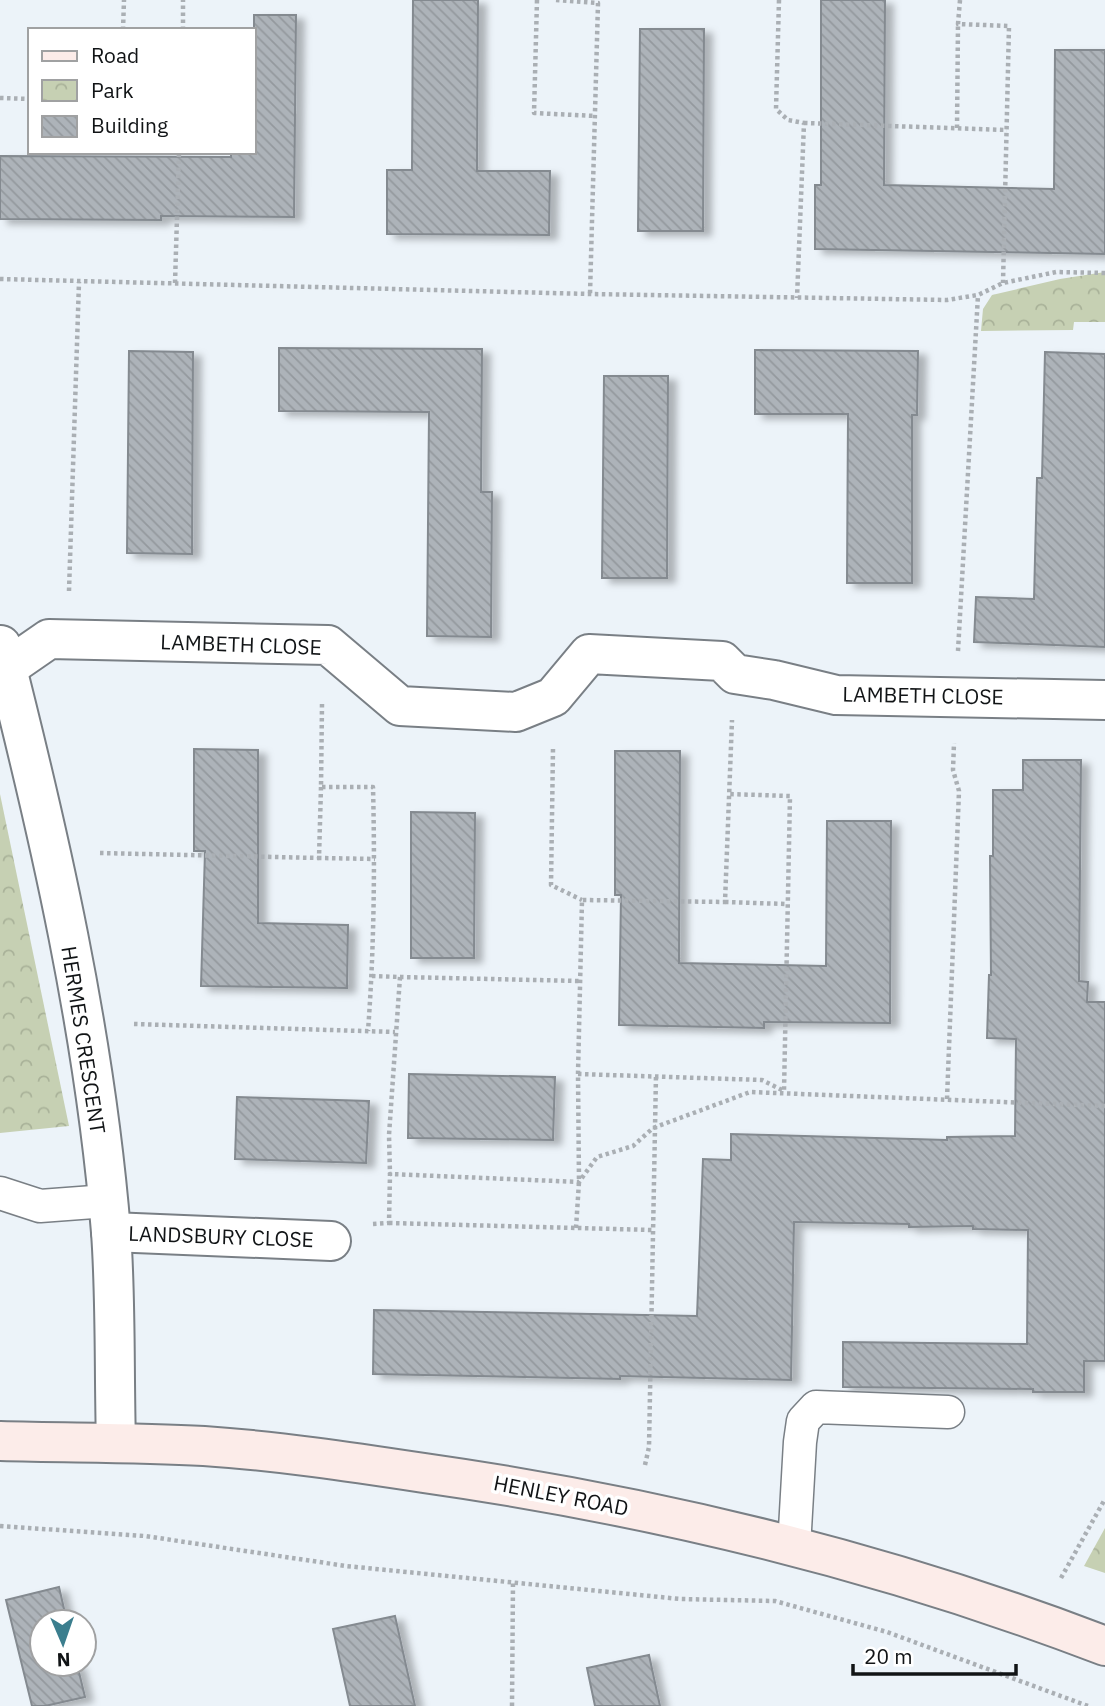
<svg xmlns="http://www.w3.org/2000/svg" width="1105" height="1706" font-family="'IBM Plex Sans',sans-serif">
<defs>
<pattern id="park-crowns" width="20" height="18" patternUnits="userSpaceOnUse" patternTransform="scale(1.75)"><rect width="20" height="18" fill="#c6d0b3"/><path d="M2 6a3 3 0 1 1 6 0M12 15a3 3 0 1 1 6 0" fill="none" stroke="#a9b299"/></pattern>
<pattern id="building-back-hatch" width="6" height="6" patternUnits="userSpaceOnUse" patternTransform="scale(1.75)"><rect width="6" height="6" fill="#adb3b9"/><path d="M-1 5l2 2M0 0l6 6M5-1l2 2" fill="none" stroke="#94999e"/></pattern>
<filter id="shadow"><feDropShadow dx="8" dy="4.5" stdDeviation="3.5" flood-color="#0004"/></filter>
</defs>
<rect width="100%" height="100%" fill="#ecf3f9"/>
<g fill="url(#park-crowns)">
<polygon points="1105,272 1105,322 1074,322 1073,330 981,331 983,309 992,295 1060,279"/>
<polygon points="0,794 69,1126 0,1133"/>
<polygon points="1105,1528 1105,1573 1084,1566"/>
</g>
<g fill="url(#building-back-hatch)" stroke="#848a90" stroke-width="2" filter="url(#shadow)">
<polygon points="413,0 478,0 477,171 550,171 549,235 387,234 387,170 412,170"/>
<polygon points="821,0 885,0 884,185 1054,189 1055,50 1105,50 1105,254 815,249 815,185 821,185"/>
<polygon points="254,15 296,15 294,217 161,216 161,220 0,219 0,156 231,157 231,152 254,152"/>
<polygon points="640,29 704,29 703,231 638,231"/>
<polygon points="279,348 482,349 481,492 492,492 491,637 427,636 429,412 279,411"/>
<polygon points="755,350 918,351 917,415 912,415 912,583 847,583 848,414 755,414"/>
<polygon points="129,351 193,352 192,554 127,553"/>
<polygon points="1045,352 1105,354 1105,647 974,642 976,597 1034,599 1037,478 1042,478"/>
<polygon points="604,376 668,376 667,578 602,578"/>
<polygon points="194,749 258,750 258,923 348,925 347,988 201,986 205,851 194,851"/>
<polygon points="615,751 680,751 679,963 826,966 827,821 891,821 890,1023 764,1022 764,1028 619,1025 621,895 615,895"/>
<polygon points="1023,760 1081,760 1079,981 1088,982 1087,1002 1105,1002 1105,1361 1084,1361 1084,1392 1033,1392 1033,1389 843,1387 843,1342 1027,1344 1028,1230 973,1229 973,1226 909,1227 909,1224 794,1222 791,1380 620,1376 620,1379 373,1374 374,1310 697,1316 703,1159 731,1160 731,1134 947,1140 947,1137 1015,1136 1016,1039 987,1038 989,975 991,975 990,856 993,856 993,790 1023,790"/>
<polygon points="411,812 475,813 474,958 411,958"/>
<polygon points="409,1074 555,1077 553,1140 408,1138"/>
<polygon points="237,1097 369,1101 366,1163 235,1159"/>
<polygon points="59,1587 67,1622 42,1622 42,1664 77,1664 85,1697 45,1706 32,1706 6,1600"/>
<polygon points="395,1616 415,1706 350,1706 333,1629"/>
<polygon points="649,1655 660,1706 595,1706 587,1668"/>
</g>
<g fill="none" stroke-linecap="round" stroke-linejoin="round">
<defs>
<g id="lane">
<polyline points="0,1193 40,1206 107,1201"/>
<polyline points="794,1547 800,1442 803,1421 816,1407 948,1412"/>
</g>
<g id="street">
<path d="M1 645C50 837 95 1034 111 1232 116 1301 114 1373 116 1443"/>
<polyline points="7,668 49,639 328,645 400,706 516,712 553,697 589,654 722,661 735,674 774,680 836,695 1105,700"/>
<polyline points="111,1232 331,1241"/>
</g>
<path id="secondary" d="M0 1441C68 1443 136 1442 204 1446 278 1451 351 1462 424 1473 656 1506 886 1562 1105 1646"/>
</defs>
<use href="#lane" stroke="#797f85" stroke-width="35"/>
<use href="#street" stroke="#797f85" stroke-width="42"/>
<use href="#secondary" stroke="#797f85" stroke-width="42"/>
<g stroke="#aaafb4" stroke-width="4.5" stroke-dasharray="3.5 3.5" stroke-linecap="butt">
<polyline points="537,0 534,113 595,116"/>
<polyline points="556,0 598,3 590,294"/>
<polyline points="779,0 776,109 788,120 804,123 797,298"/>
<polyline points="960,0 958,24 1009,26 1003,283"/>
<polyline points="123,30 124,0"/>
<polyline points="183,30 183,0"/>
<polyline points="0,98 30,99"/>
<polyline points="804,123 1007,130"/>
<polyline points="957,128 958,24"/>
<polyline points="0,279 590,294 947,300 978,295 1003,283 1056,272 1105,273"/>
<polyline points="175,283 179,152"/>
<polyline points="69,591 79,282"/>
<polyline points="958,651 978,295"/>
<path d="M322 704 321 787H373C375 868 374 950 368 1031"/>
<polyline points="553,749 551,885 582,900"/>
<polyline points="321,787 319,858 375,859"/>
<polyline points="100,853 319,858"/>
<polyline points="725,902 786,904"/>
<polyline points="372,976 400,977 389,1135 390,1174"/>
<polyline points="400,977 580,981"/>
<polyline points="134,1024 395,1032"/>
<polyline points="578,1074 762,1080 784,1091 790,796 728,794"/>
<polyline points="947,1099 959,791 953,770 954,743"/>
<polyline points="389,1223 652,1230"/>
<polyline points="373,1224 389,1223 390,1174 579,1182 597,1157 633,1146 653,1128 750,1092 1105,1106"/>
<polyline points="576,1228 579,1182 578,1074 582,900 725,902 732,720"/>
<polyline points="645,1465 649,1447 656,1075"/>
<polyline points="0,1526 145,1536 346,1566 680,1599 775,1601 887,1632 1088,1706"/>
<polyline points="1061,1578 1105,1499"/>
<polyline points="512,1706 513,1581"/>
</g>
<use href="#lane" stroke="#fff" stroke-width="32"/>
<use href="#street" stroke="#fff" stroke-width="38"/>
<use href="#secondary" stroke="#fcece9" stroke-width="38"/>
</g>
<g text-anchor="middle" stroke-width="7" stroke-linejoin="round" paint-order="stroke">
<g font-size="21" fill="#111416" stroke="#fff">
<text transform="translate(241 645) rotate(2)" y="7">LAMBETH CLOSE</text>
<text transform="translate(923 696) rotate(1)" y="7">LAMBETH CLOSE</text>
<text transform="translate(83 1040) rotate(81)" y="7">HERMES CRESCENT</text>
<text transform="translate(221 1237) rotate(2)" y="7">LANDSBURY CLOSE</text>
<text transform="translate(561 1496) rotate(11)" y="7">HENLEY ROAD</text>
</g>
</g>
<rect x="28" y="28" width="228" height="126" fill="#ffffff" stroke="#a0a1a2" stroke-width="2"/>
<rect x="42" y="51" width="35" height="10" fill="#fcece9" stroke="#a0a1a2" stroke-width="2"/>
<text x="91" y="63" font-size="21" fill="#111416">Road</text>
<rect x="42" y="80" width="35" height="21" fill="url(#park-crowns)" stroke="#a0a1a2" stroke-width="2"/>
<text x="91" y="98" font-size="21" fill="#111416">Park</text>
<rect x="42" y="116" width="35" height="21" fill="url(#building-back-hatch)" stroke="#a0a1a2" stroke-width="2"/>
<text x="91" y="133" font-size="21" fill="#111416">Building</text>
<g transform="translate(63 1643) rotate(178)"><circle r="33" fill="#ffffff" stroke="#a0a1a2" stroke-width="2"/>
<path d="M0-5L12 26L0 18L-12 26Z" fill="#3b7e8e"/>
<text y="-10" font-size="19" font-weight="bold" text-anchor="middle" fill="#111416">N</text>
</g>
<path d="M853 1664v10h163v-10" fill="none" stroke="#111416" stroke-width="3.5"/>
<text x="864" y="1664" font-size="21" fill="#111416" stroke="#ffffff" stroke-width="5" paint-order="stroke">20 m</text>
</svg>
